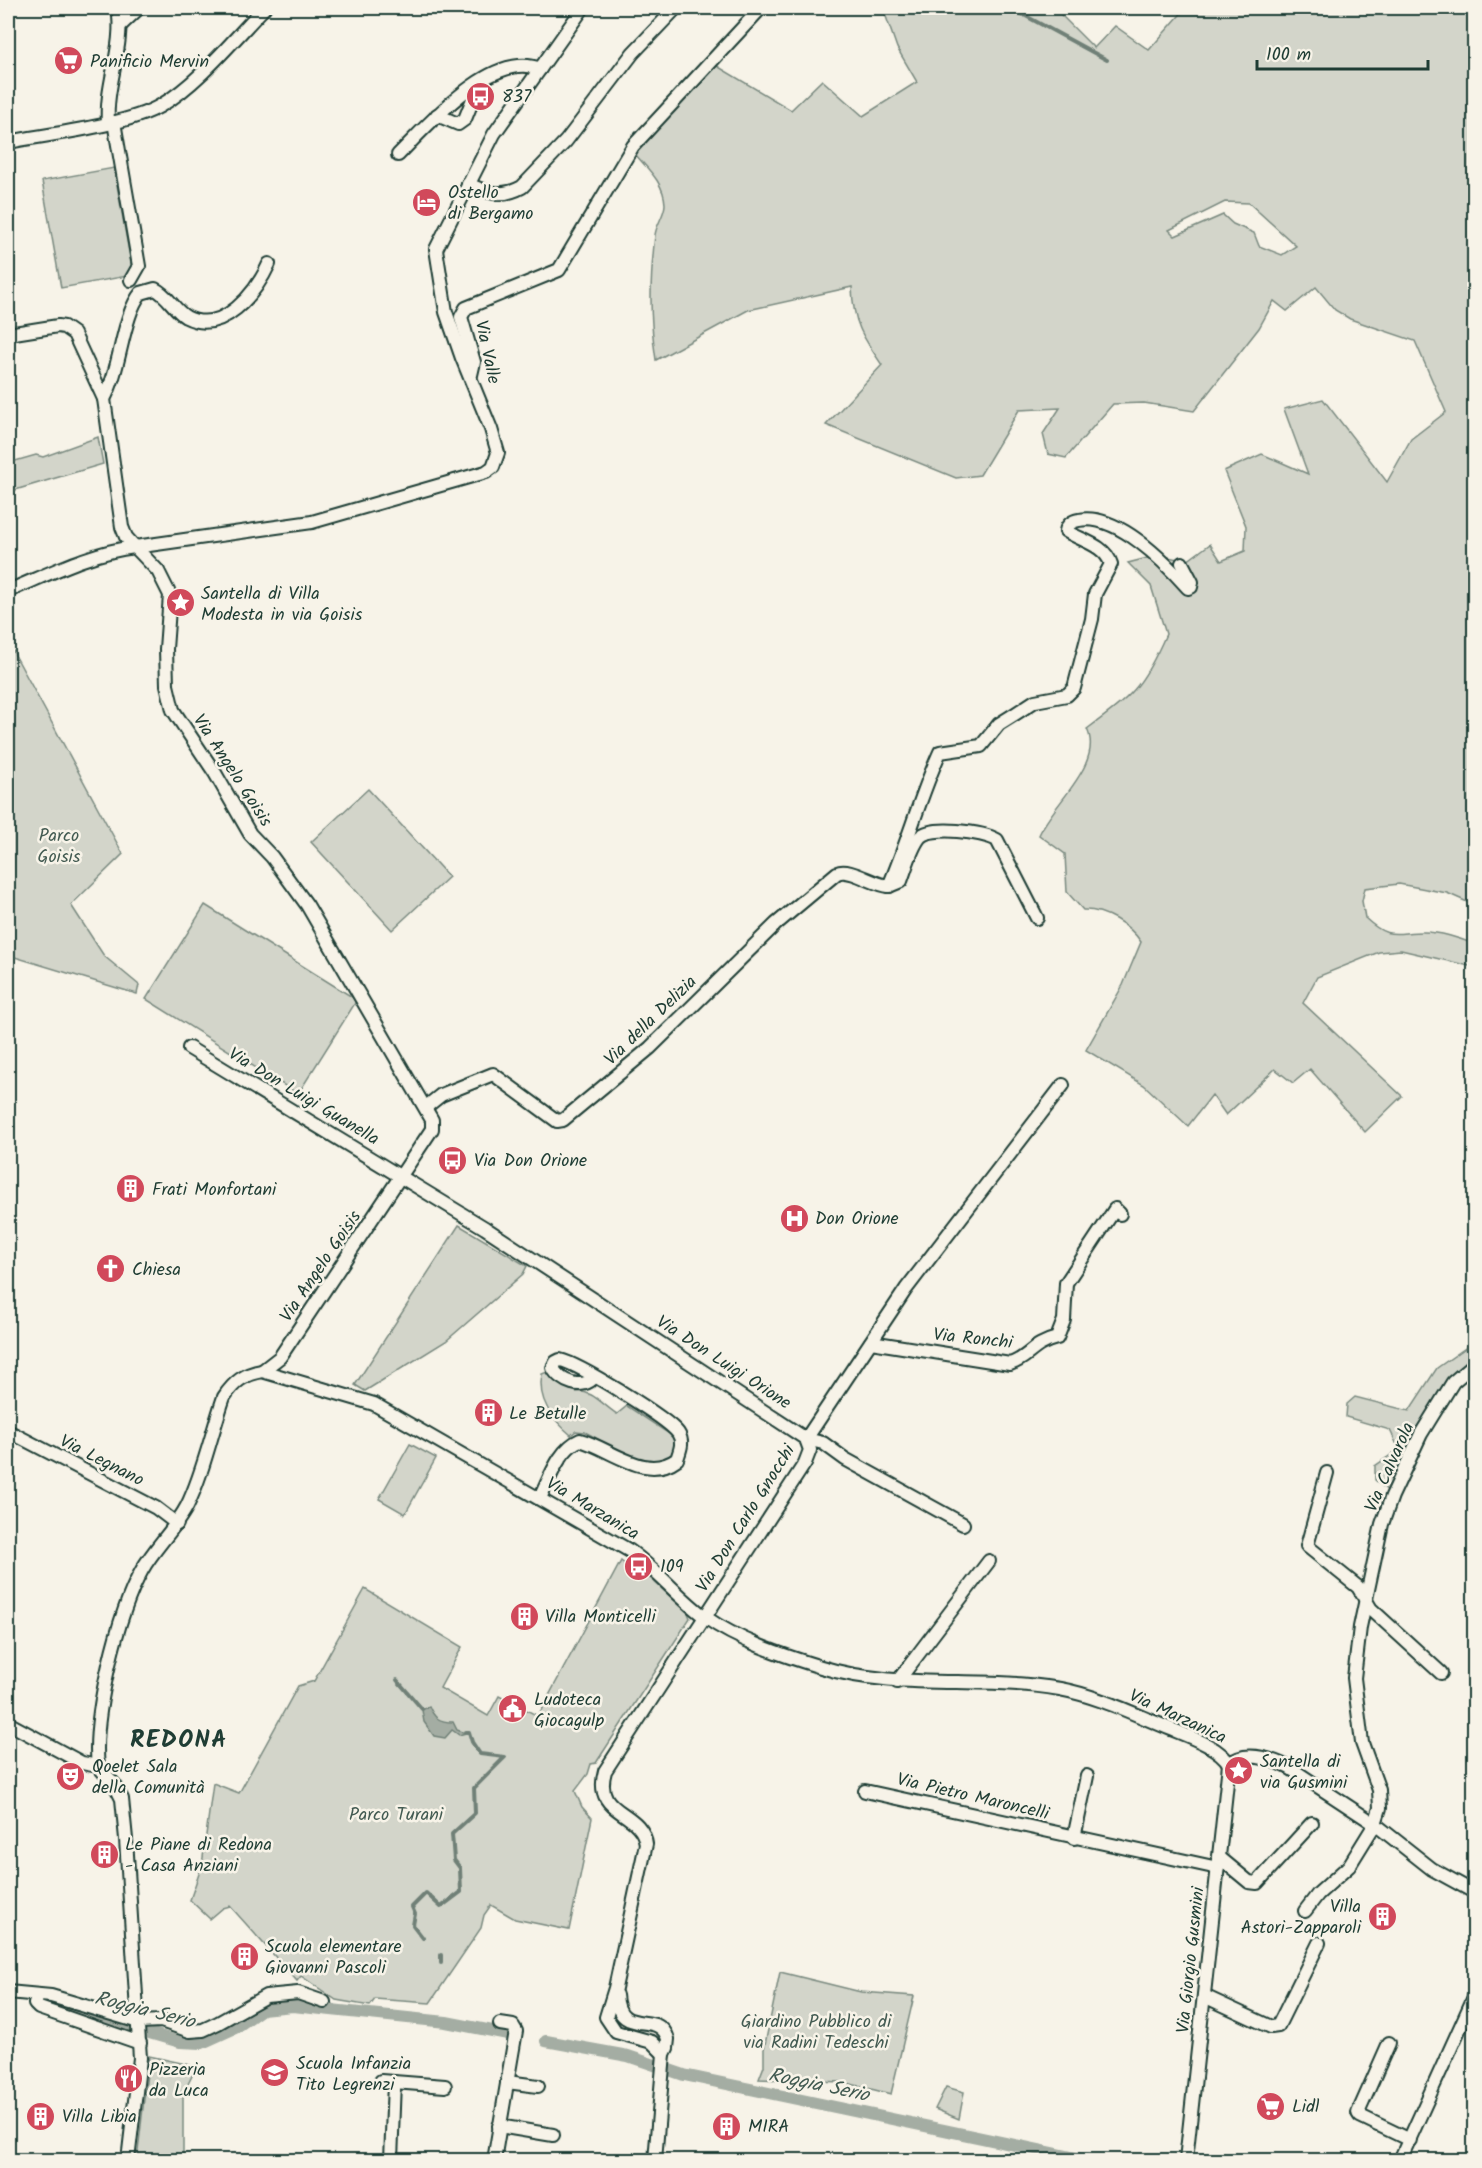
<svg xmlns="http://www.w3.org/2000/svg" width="1482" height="2168" font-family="Kalam,sans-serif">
<rect width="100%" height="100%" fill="#f7f3e8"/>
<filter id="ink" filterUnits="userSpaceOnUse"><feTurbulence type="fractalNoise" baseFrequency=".0167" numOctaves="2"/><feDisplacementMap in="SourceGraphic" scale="12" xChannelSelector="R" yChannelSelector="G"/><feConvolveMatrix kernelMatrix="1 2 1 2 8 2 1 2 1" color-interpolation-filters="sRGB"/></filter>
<g filter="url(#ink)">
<g fill="#d3d5ca" stroke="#79897f" stroke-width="1.5" fill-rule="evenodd">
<path d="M883 8H1058L1059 13 1094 48 1115 26 1149 50 1186 8H1474V905L1447 893 1399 884 1365 888 1362 901 1365 918C1390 941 1394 932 1424 932 1441 932 1458 938 1474 944V967L1401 950 1379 952 1317 977 1303 1003 1402 1096 1365 1132 1310 1069 1293 1083 1275 1069 1226 1115 1212 1095 1188 1126 1144 1085 1086 1050 1123 985 1141 942C1130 925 1104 909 1083 910L1067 892 1065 854 1039 835C1053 803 1104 764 1087 729 1132 696 1143 687 1166 634L1151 586 1128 563 1159 555 1187 561 1210 544 1221 561 1245 551 1246 526 1224 471 1262 454 1308 474 1284 409 1323 399 1387 482 1411 439 1446 412 1415 341 1350 319 1335 310 1316 287 1287 311 1274 301 1259 328 1194 411 1144 403 1113 404 1066 458 1048 454 1043 434 1060 408 1019 410 980 475 956 478 826 425 882 365C862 336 853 323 852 287L748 310 656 360C649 315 650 280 655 235 656 225 665 214 665 204 664 183 648 169 635 154L651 137 666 113 712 63 791 110 822 80 863 116 917 82 897 48ZM1225 202 1249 203 1296 246 1282 255 1259 246 1254 233 1233 224 1223 215 1175 236 1169 230Z"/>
<polygon points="114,168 133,275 61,288 42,181"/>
<polygon points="98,437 103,464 15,490 8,473 8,463 36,455 43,457"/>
<polygon points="8,642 123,854 71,905 104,956 139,985 137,994 8,955"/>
<polygon points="368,789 449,877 392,930 311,842"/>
<polygon points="205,905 357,1000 298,1094 146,999"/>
<polygon points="459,1225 527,1266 523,1274 446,1341 365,1391 355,1385"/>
<polygon points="1474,1342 1474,1378 1468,1375 1441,1391 1422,1420 1389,1492 1375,1480 1375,1466 1395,1452 1398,1447 1390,1430 1346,1417 1347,1404 1355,1397 1409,1411 1437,1368"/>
<path d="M547 1372 576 1392C591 1389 604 1406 617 1414L627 1406 674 1437V1451L671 1457 655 1464 636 1459 585 1432 576 1431 571 1435C552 1419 537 1400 542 1374Z"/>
<polygon points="410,1444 436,1458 405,1514 379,1499"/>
<polygon points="621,1561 642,1578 650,1578 688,1613 690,1618 596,1763 591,1764 588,1774 575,1791 582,1807 592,1818 569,1930 515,1919 491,1905 484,1915 481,1928 430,2003 375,1999 370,2006 336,2000 301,1976 297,1981 230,1906 223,1908 210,1919 190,1900 202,1865 213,1783 239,1793 298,1686 314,1681 365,1589 462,1647 440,1688 488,1716 499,1696 538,1716"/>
<polygon points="780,1972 861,1992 914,1996 891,2094 843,2082 759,2079 764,2066 764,2049"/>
<polygon points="149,2056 190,2065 192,2076 183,2094 183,2160 137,2160"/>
<polygon points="946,2087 964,2092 959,2119 935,2109"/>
</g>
<path fill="#a4ada3" stroke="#6f8077" stroke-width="1.5" d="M429 1706C434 1718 439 1722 453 1722L457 1730 466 1733 459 1735 452 1730 445 1738 434 1736 424 1722 422 1710Z"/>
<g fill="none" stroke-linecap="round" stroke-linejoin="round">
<g stroke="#6f8077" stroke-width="4">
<polyline points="1011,8 1107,60"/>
<polyline points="397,1680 422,1709"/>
<polyline points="423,1938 413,1925 415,1914 412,1907 426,1893 441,1907 461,1892 460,1868 454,1860 452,1834 475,1813 474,1788 505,1757 480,1754 472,1742 469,1732 466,1732"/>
<polyline points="441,1963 441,1955"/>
</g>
<g stroke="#a4ada3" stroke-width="12">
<polyline points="50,2004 180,2042 202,2043 235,2028 262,2009 293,2006 446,2022 508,2034"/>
<polyline points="546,2041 628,2056 684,2075 1086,2160"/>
</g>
<defs>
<g id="minor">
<polyline points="121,25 139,8"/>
<polyline points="437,115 458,124 465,119 479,84"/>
<polyline points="114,122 139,266 131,280"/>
<path d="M108 123C105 83 125 47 118 8"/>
<path d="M8 142C49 134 125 126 160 106 198 84 234 39 264 8"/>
<path d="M398 155C428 125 493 49 540 69"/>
<path d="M468 184C487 193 502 198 522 187L566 141 633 53 676 8"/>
<polyline points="8,334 58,326 64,327 74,334 104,399 122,527 126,537 135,547 312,522 486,472 493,467 498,453 491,429 462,358 446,312 436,249 494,134 583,8"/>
<polyline points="471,375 474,362 461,317 466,308 559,270 633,146 761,8"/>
<path d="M104 399C121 369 122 316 141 293L155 289C168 295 174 310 186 317 223 336 256 292 269 264"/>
<path d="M8 591C49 574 91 552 135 547L158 571 170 595 166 649 167 685 173 710 215 773 250 834 272 857 307 905 432 1120V1129L280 1357 262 1371"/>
<path d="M889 886 901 881C906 868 911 848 920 837 931 825 983 832 997 840L1037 918"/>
<polyline points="189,1048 485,1228 806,1439 823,1443 845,1459 963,1524"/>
<path d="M426 1107 441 1095 493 1074 557 1121 563 1120 650 1048 776 924 837 873C850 867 873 885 889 886 908 842 920 796 940 752L981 746 999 724 1015 714 1035 701 1067 695 1074 688 1092 619 1095 594 1111 564C1105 545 1082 541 1066 531 1067 525 1072 521 1079 520 1117 513 1165 562 1188 588L1191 587 1192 582 1182 563"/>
<path d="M871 1342 1010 1364C1029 1358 1032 1344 1057 1338L1064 1320 1066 1283 1115 1209 1120 1214"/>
<polyline points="8,1431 156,1508 177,1524"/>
<polyline points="806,1439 906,1289 1063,1085"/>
<polyline points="1327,1473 1307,1546 1358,1587 1371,1609 1441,1673"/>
<path d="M540 1498C550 1478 559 1449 580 1440 612 1449 646 1482 677 1459 680 1450 684 1442 678 1433 667 1418 579 1364 560 1360L556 1362 553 1368C560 1382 583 1391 594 1377"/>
<polyline points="897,1682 989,1561"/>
<polyline points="8,1723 82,1763 98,1766"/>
<path d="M1229 1764C1246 1749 1272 1759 1290 1768L1375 1824 1432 1869 1474 1892"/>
<path d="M98 1766C92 1718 118 1612 142 1570 155 1547 175 1529 187 1506 203 1474 212 1431 224 1397 234 1382 244 1374 262 1371L374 1404 630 1551C657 1570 678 1597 705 1617 739 1641 782 1655 821 1667 899 1691 981 1675 1060 1689 1098 1696 1136 1715 1171 1729 1188 1736 1220 1747 1229 1764"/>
<polyline points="98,1766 115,1785 122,1799 126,1839 140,2058 128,2160"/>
<polyline points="865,1791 1218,1868"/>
<polyline points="1074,1838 1087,1776"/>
<polyline points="1220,1858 1249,1882 1257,1883 1312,1823"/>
<polyline points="1305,1911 1318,1894 1349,1866 1375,1824 1380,1808 1379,1790 1362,1743 1354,1678 1360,1627 1382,1524 1392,1496 1421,1434 1453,1382 1474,1364"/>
<polyline points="8,1992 51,1996 139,2022 161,2021 190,2031 203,2030 218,2023 266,1996 298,1993 324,2002"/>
<polyline points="38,1995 35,2004 39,2008 140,2043"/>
<path d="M616 1995C619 2040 659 2008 668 2039L667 2048 664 2054 655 2160"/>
<polyline points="1204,1996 1271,2027 1278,2026 1319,1943"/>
<polyline points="1389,2043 1358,2113 1360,2116 1410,2140"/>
<path d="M664 2054 652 2042 616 2032 606 2017 615 1988 646 1844C642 1809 592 1816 605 1771L805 1463 810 1450 806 1439"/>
<polyline points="381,2081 445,2086"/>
<polyline points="507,2082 538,2086"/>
<polyline points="499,2126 553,2135"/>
<polyline points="391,2160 394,2082"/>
<polyline points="494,2160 516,2031 513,2026 500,2024"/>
<polyline points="1186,2160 1229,1764"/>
<polyline points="1400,2160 1474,1997"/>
</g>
</defs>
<use href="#minor" stroke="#1f3d34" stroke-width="16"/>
<use href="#minor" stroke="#f7f3e8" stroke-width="12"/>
</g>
</g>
<defs>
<symbol id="supermarket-disc" viewBox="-11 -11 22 22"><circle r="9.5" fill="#d1495b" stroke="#f7f3e8"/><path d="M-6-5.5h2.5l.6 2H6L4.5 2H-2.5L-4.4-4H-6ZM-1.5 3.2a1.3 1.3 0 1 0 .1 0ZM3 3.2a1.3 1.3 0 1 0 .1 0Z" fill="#fff"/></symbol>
<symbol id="bus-disc" viewBox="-11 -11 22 22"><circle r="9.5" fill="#d1495b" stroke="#f7f3e8"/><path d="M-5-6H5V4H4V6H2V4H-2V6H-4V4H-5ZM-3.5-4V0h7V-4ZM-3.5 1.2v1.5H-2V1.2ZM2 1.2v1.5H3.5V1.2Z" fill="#fff"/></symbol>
<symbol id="hotel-disc" viewBox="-11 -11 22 22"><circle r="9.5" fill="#d1495b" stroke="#f7f3e8"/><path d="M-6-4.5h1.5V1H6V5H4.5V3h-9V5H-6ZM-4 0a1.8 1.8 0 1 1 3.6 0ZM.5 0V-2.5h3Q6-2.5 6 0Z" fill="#fff"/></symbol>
<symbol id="sight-disc" viewBox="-11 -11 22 22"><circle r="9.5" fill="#d1495b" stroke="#f7f3e8"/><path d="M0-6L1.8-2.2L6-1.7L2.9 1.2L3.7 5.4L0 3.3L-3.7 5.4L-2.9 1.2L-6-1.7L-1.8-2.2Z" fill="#fff"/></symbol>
<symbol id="building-disc" viewBox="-11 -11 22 22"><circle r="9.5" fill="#d1495b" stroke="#f7f3e8"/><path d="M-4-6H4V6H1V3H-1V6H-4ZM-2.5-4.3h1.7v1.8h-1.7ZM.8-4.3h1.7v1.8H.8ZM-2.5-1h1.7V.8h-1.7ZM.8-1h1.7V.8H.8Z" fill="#fff"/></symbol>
<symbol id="hospital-disc" viewBox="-11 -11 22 22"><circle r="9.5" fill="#d1495b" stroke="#f7f3e8"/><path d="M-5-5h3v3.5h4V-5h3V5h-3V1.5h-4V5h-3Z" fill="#fff"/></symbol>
<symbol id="church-disc" viewBox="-11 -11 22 22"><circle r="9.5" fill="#d1495b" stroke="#f7f3e8"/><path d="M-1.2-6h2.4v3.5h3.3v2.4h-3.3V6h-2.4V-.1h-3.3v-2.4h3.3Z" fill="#fff"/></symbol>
<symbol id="civic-disc" viewBox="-11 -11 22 22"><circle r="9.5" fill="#d1495b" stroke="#f7f3e8"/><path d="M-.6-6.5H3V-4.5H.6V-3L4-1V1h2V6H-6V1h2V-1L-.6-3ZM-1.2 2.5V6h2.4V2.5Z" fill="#fff"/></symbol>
<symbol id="theatre-disc" viewBox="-11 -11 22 22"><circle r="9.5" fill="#d1495b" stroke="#f7f3e8"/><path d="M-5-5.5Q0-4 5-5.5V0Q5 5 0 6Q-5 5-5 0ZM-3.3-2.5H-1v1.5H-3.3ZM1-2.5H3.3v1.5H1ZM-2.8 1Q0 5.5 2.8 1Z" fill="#fff"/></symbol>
<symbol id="school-disc" viewBox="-11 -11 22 22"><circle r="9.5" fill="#d1495b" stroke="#f7f3e8"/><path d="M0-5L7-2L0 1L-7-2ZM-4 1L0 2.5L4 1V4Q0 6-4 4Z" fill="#fff"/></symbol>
<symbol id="restaurant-disc" viewBox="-11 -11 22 22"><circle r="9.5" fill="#d1495b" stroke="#f7f3e8"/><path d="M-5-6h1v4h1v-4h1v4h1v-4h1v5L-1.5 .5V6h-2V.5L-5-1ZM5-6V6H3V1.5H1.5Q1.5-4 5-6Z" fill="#fff"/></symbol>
</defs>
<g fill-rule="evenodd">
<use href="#supermarket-disc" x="52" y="44" width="33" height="33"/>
<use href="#bus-disc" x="464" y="80" width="33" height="33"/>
<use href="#hotel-disc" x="410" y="186" width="33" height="33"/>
<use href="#sight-disc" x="164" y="586" width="33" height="33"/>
<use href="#bus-disc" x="436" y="1144" width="33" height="33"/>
<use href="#building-disc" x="114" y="1172" width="33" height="33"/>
<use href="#hospital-disc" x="778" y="1202" width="33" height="33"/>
<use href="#church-disc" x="94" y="1252" width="33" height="33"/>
<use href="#building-disc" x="472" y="1396" width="33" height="33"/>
<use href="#bus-disc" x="622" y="1550" width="33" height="33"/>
<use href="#building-disc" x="508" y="1600" width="33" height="33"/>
<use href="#civic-disc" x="496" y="1692" width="33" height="33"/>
<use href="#sight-disc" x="1222" y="1754" width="33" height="33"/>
<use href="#theatre-disc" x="54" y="1760" width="33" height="33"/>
<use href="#building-disc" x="88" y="1838" width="33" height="33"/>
<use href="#building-disc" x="1366" y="1900" width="33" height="33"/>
<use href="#building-disc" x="228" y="1940" width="33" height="33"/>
<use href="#school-disc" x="258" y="2056" width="33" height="33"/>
<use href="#restaurant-disc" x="112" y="2062" width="33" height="33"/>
<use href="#supermarket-disc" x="1254" y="2090" width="33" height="33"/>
<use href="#building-disc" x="24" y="2100" width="33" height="33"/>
<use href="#building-disc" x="710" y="2110" width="33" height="33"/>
</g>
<g text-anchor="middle" stroke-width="5" stroke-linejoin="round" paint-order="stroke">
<g font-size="18" fill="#1f3d34" stroke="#f7f3e8" text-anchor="start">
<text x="90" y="67">Panificio Mervin</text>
<text x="502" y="102">837</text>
<text x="448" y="198">Ostello<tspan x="448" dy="21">di Bergamo</tspan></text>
<text x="201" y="599">Santella di Villa<tspan x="201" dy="21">Modesta in via Goisis</tspan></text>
<text x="474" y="1166">Via Don Orione</text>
<text x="152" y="1195">Frati Monfortani</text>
<text x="815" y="1224">Don Orione</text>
<text x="132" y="1275">Chiesa</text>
<text x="509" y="1419">Le Betulle</text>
<text x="660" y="1572">109</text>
<text x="545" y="1622">Villa Monticelli</text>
<text x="534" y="1705">Ludoteca<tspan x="534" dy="21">Giocagulp</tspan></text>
<text x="1260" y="1767">Santella di<tspan x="1260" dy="21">via Gusmini</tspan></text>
<text x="92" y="1772">Qoelet Sala<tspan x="92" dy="21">della Comunità</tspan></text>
<text x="125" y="1850">Le Piane di Redona<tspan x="125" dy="21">- Casa Anziani</tspan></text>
<text x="1361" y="1912" text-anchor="end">Villa<tspan x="1361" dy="21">Astori-Zapparoli</tspan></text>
<text x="265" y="1952">Scuola elementare<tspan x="265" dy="21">Giovanni Pascoli</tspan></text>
<text x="296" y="2069">Scuola Infanzia<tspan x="296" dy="21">Tito Legrenzi</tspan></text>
<text x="149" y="2075">Pizzeria<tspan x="149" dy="21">da Luca</tspan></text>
<text x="1292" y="2112">Lidl</text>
<text x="62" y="2122">Villa Libia</text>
<text x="748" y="2132">MIRA</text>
</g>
<g font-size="18" fill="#1f3d34" stroke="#f7f3e8">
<text transform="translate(488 352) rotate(78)" y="6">Via Valle</text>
<text transform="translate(233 770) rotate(57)" y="6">Via Angelo Goisis</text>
<text transform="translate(650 1020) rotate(-44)" y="6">Via della Delizia</text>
<text transform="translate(304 1096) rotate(31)" y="6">Via Don Luigi Guanella</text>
<text transform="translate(320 1266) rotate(-56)" y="6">Via Angelo Goisis</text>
<text transform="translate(973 1338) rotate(6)" y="6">Via Ronchi</text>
<text transform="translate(724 1362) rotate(33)" y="6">Via Don Luigi Orione</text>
<text transform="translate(102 1460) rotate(27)" y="6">Via Legnano</text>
<text transform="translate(1389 1467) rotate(-66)" y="6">Via Calvarola</text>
<text transform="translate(593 1508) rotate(31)" y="6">Via Marzanica</text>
<text transform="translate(745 1518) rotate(-58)" y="6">Via Don Carlo Gnocchi</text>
<text transform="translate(1178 1716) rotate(25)" y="6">Via Marzanica</text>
<text transform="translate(973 1796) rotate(13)" y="6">Via Pietro Maroncelli</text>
<text transform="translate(1190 1960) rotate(-84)" y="6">Via Giorgio Gusmini</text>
</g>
<g font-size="18" fill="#435b52" stroke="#f7f3e8">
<text x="59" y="841">Parco<tspan x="59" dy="21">Goisis</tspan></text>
<text x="396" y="1820">Parco Turani</text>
<text x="816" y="2027">Giardino Pubblico di<tspan x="816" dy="21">via Radini Tedeschi</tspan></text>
</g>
<g font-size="20" font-style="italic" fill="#405950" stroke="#f7f3e8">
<text transform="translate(145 2009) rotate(14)" y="7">Roggia Serio</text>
<text transform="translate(819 2084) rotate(12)" y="7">Roggia Serio</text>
</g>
<g font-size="24" font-weight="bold" letter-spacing="1.5" fill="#1f3d34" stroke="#f7f3e8">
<text x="179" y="1747">REDONA</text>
</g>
</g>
<rect width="1482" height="2168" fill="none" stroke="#f7f3e8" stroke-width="30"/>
<rect x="15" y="15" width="1452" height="2138" fill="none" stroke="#1f3d34" stroke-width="2" filter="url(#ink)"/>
<path d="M1257 60v9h171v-9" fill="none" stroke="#1f3d34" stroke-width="3"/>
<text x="1266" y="60" font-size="18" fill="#1f3d34" stroke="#f7f3e8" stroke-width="4.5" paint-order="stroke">100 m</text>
</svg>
